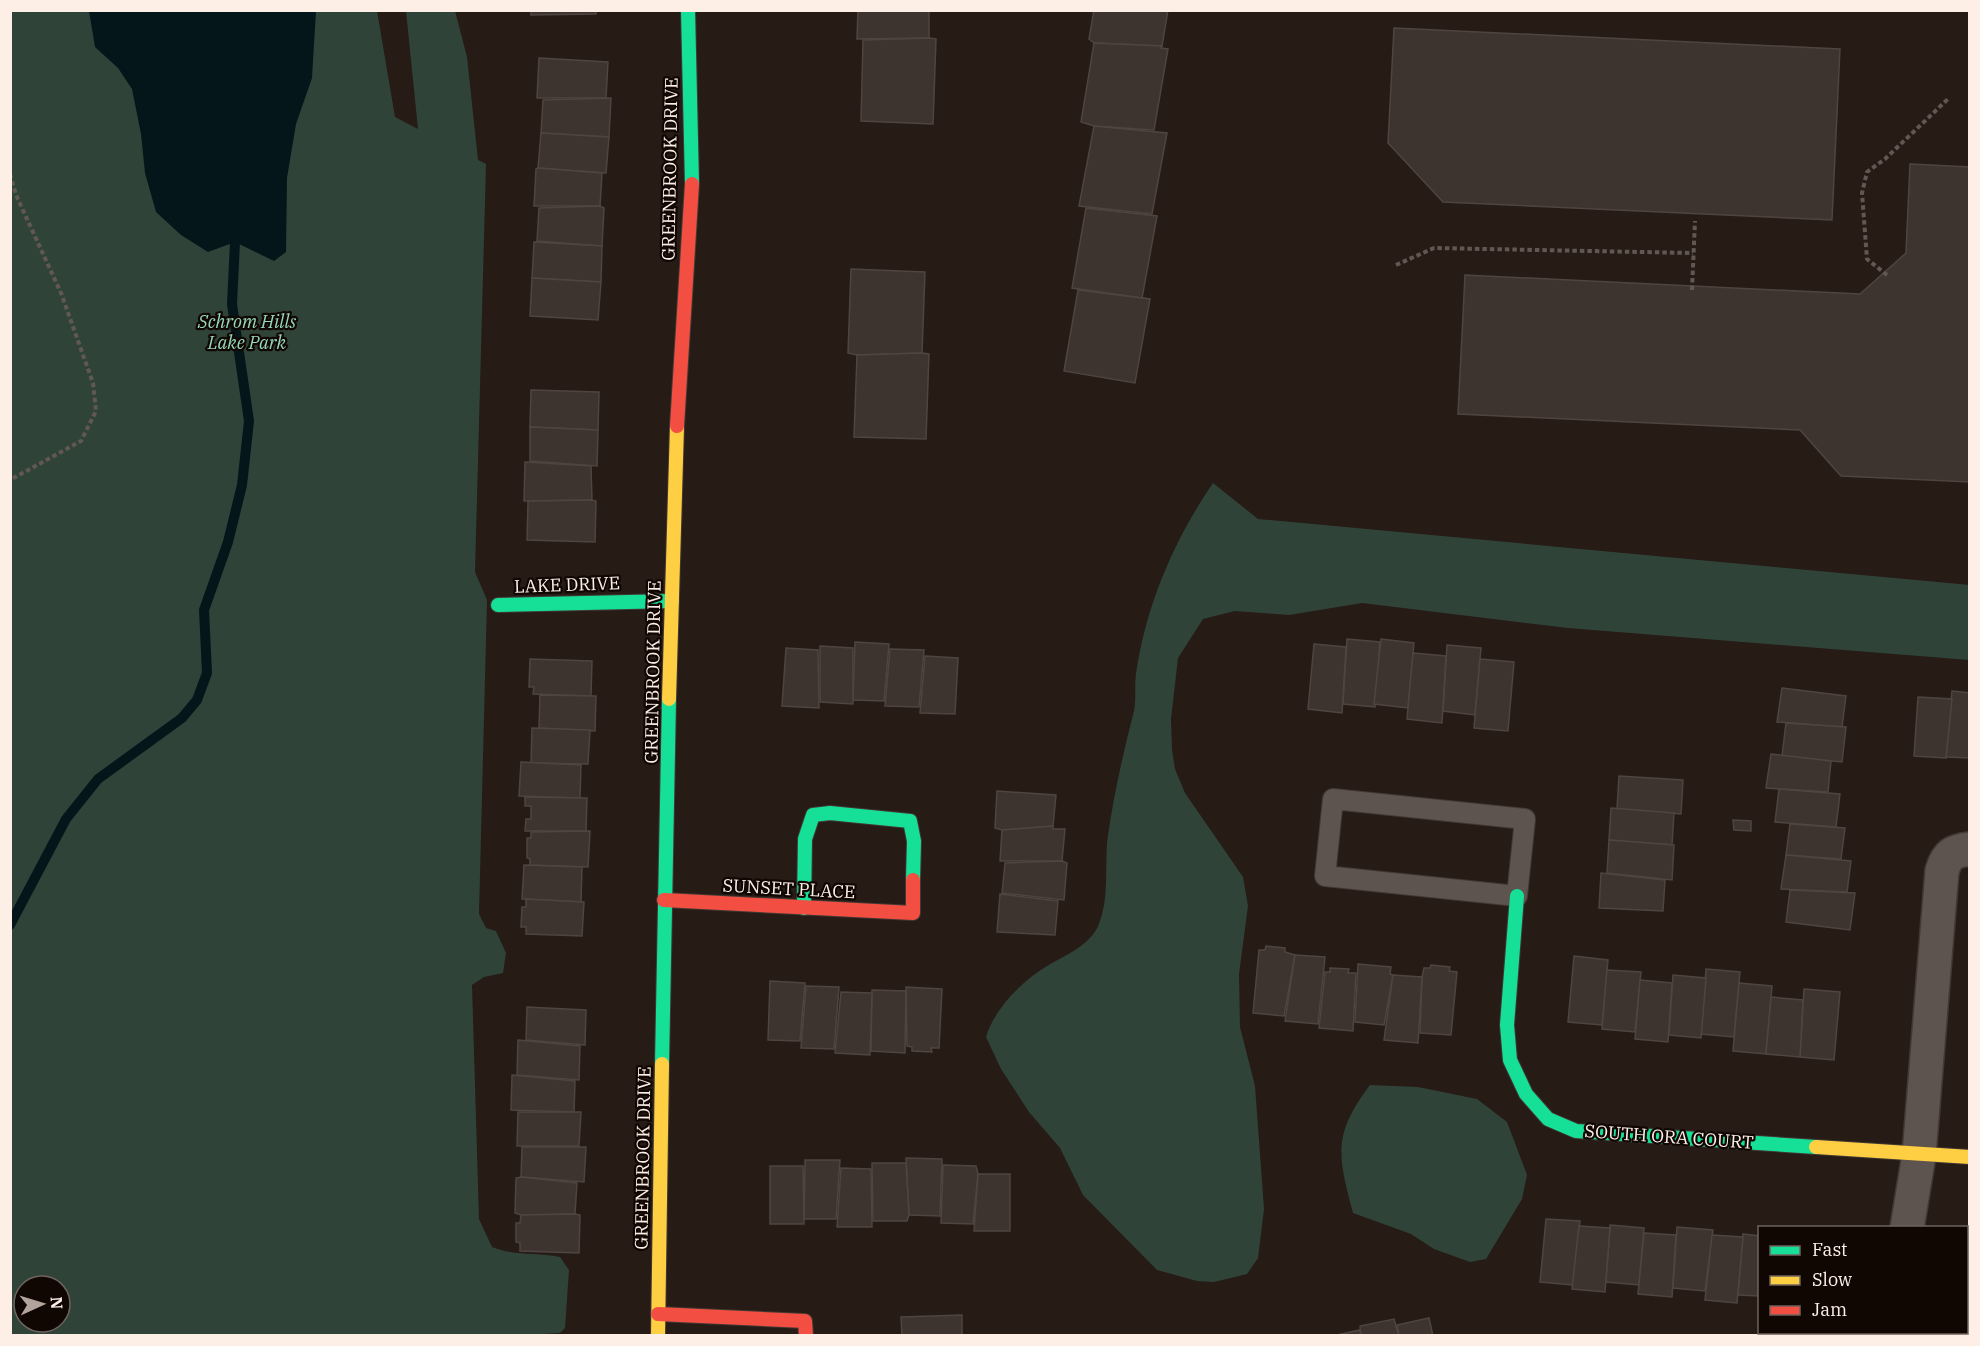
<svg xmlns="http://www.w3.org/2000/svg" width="1980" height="1346" font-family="'IBM Plex Serif',serif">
<rect width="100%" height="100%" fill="#261b15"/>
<g fill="#304338" fill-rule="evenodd">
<path d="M10 11H377L395 117 418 129 406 11H455L467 57 478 160 486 164 475 572 487 600 479 914 486 928 496 931 506 953 503 973 484 977 472 985 479 1219 492 1247C519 1257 534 1252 560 1257L569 1270 565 1328 560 1333 506 1336 11 1335ZM24 1286H60V1322H24Z"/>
<path d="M1213 483 1258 519 1970 585 1969 660 1568 628 1362 603 1289 615 1235 611 1203 619 1178 658 1171 719 1172 750 1175 769 1185 793 1243 877 1248 906 1239 974 1240 1027 1255 1086 1264 1209 1258 1258 1247 1274 1214 1282 1197 1281 1157 1270 1083 1195 1060 1148 1029 1112 1001 1069 986 1037C995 1008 1021 982 1047 966 1065 955 1090 946 1099 924 1110 896 1104 864 1108 835 1114 794 1123 754 1133 715 1137 702 1134 688 1136 674 1146 605 1174 540 1213 483Z"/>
<path d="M1370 1085 1418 1087 1477 1099 1507 1122 1527 1175 1522 1199 1486 1259 1470 1262 1434 1249 1411 1234 1353 1213C1338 1156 1332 1135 1370 1085Z"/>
</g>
<polygon fill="#041619" points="89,11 316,11 312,78 296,124 287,178 286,252 274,261 235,242 208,252 181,235 156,212 145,173 141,134 132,89 118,68 95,47"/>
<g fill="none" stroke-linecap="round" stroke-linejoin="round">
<polyline stroke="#041619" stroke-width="10" points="10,925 66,819 98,779 182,718 197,700 207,673 204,610 228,542 242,485 249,421 232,304 235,242"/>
</g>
<g fill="#3d342f" stroke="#4f4540" stroke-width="1.5">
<polygon points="531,10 596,10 596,14 531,15"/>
<polygon points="858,10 929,10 929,38 857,39"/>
<polygon points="1094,10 1168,10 1162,46 1094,43 1089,39"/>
<polygon points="1394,28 1840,49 1832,220 1443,202 1388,143"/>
<polygon points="929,38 936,39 933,124 861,121 863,40"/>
<polygon points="1094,43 1162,46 1161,48 1168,49 1154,130 1094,126 1081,122"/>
<polygon points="539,58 608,62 606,98 537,98"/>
<polygon points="611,98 609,137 541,133 543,100"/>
<polygon points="1094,126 1167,133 1152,214 1079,206"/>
<polygon points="541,133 609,137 606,173 538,168"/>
<polygon points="1910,164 1970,167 1970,482 1841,476 1800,430 1458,414 1465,275 1860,294 1906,253"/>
<polygon points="538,168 602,173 600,206 534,206 536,169"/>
<polygon points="600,206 604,208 602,246 537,241 539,208"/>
<polygon points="1086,208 1157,216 1142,298 1149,299 1072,288"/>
<polygon points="534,242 602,246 601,282 532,278"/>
<polygon points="851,269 925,272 922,353 857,355 848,353"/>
<polygon points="532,278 601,282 598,320 530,316"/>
<polygon points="1078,290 1150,299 1135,383 1064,371"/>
<polygon points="922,353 929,354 926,439 854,437 857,355"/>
<polygon points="531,390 599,392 598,430 530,427"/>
<polygon points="530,427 598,430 597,466 530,461"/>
<polygon points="525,462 591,466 592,500 524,501"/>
<polygon points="592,500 596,501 595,542 527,540 528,501"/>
<polygon points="1347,639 1380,642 1375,707 1343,704"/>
<polygon points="1381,639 1414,643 1408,708 1374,704"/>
<polygon points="855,642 889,644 884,701 853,700"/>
<polygon points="1314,644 1346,647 1342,713 1308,709"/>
<polygon points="1447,645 1481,648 1475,715 1443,711"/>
<polygon points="820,646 853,648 853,704 820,702"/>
<polygon points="786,648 818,650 819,708 782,706"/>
<polygon points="890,649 924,650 919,707 885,706"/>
<polygon points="1413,653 1446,656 1442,723 1407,719"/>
<polygon points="925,656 958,658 955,714 920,713"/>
<polygon points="530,659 592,661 591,696 533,694 534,687 529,687"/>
<polygon points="1480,659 1514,662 1508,731 1474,728"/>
<polygon points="1782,688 1846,696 1842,727 1777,722"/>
<polygon points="1952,691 1970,693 1970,758 1946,757"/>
<polygon points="540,695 596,696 595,731 539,728"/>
<polygon points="1918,697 1952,699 1946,758 1914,756"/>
<polygon points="1786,723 1846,727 1842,762 1782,756"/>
<polygon points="532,728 590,730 588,764 531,763"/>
<polygon points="1771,754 1831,761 1828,792 1766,788"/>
<polygon points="521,762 581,765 580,798 519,796"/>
<polygon points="1619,776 1683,780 1681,814 1617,809"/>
<polygon points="1779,789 1840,794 1836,827 1775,822"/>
<polygon points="997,791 1056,795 1053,826 1002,830 995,828"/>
<polygon points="525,797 587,798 586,831 525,831 526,819 531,819 531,806 525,806"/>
<polygon points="1611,808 1674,813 1672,845 1609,840"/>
<polygon points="1733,820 1751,821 1751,831 1734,830"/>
<polygon points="1790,824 1845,828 1841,859 1786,855"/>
<polygon points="1053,826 1053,829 1065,829 1062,861 1000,861 1002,830"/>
<polygon points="590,831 588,867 530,865 530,859 527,858 527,838 531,838 531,832"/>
<polygon points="1609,840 1674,845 1672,880 1607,873"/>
<polygon points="1786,855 1851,861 1847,892 1781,889"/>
<polygon points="1062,861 1067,863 1064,900 1002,893 1005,863"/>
<polygon points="524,865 582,867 581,902 522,899"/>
<polygon points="1601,873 1665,880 1663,911 1599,908"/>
<polygon points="1790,890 1855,893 1850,930 1786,922"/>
<polygon points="1000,894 1058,901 1055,935 997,932"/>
<polygon points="526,899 584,902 582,936 526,934 526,927 521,927 522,907 526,907"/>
<polygon points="1266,946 1285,948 1285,952 1295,955 1284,1016 1253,1013 1259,950 1265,950"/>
<polygon points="1295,955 1325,957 1318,1024 1285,1021"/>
<polygon points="1574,956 1608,960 1602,1025 1568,1022"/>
<polygon points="1358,964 1391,967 1390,974 1393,975 1384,1025 1355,1022"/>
<polygon points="1431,965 1450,967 1449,971 1457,972 1451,1035 1420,1033 1422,977 1424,968 1430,968"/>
<polygon points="1330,968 1349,969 1348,973 1356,973 1353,1031 1319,1028 1325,972 1330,972"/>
<polygon points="1706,969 1740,972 1734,1037 1701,1034"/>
<polygon points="1607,970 1641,972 1635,1032 1602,1029"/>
<polygon points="1393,975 1422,977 1418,1043 1384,1040"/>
<polygon points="1673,975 1706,978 1701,1038 1669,1035"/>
<polygon points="1640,980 1672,983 1668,1042 1635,1039"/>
<polygon points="770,981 805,983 800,1041 768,1040"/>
<polygon points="1739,983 1772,986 1766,1054 1733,1051"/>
<polygon points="806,986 839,987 834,1049 801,1048"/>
<polygon points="906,987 942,989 939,1048 931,1048 932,1052 912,1051 912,1047 907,1046"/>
<polygon points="1804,989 1840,992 1834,1060 1800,1057"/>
<polygon points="872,990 906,991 905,1053 871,1051"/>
<polygon points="841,992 872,993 870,1055 835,1053"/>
<polygon points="1771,997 1803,1000 1800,1057 1766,1054"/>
<polygon points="527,1007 586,1010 585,1045 526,1040"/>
<polygon points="518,1040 580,1046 579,1080 517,1075"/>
<polygon points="512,1075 575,1081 574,1112 511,1110"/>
<polygon points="518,1112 581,1112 579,1146 517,1146"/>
<polygon points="522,1147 586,1147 584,1182 521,1177"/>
<polygon points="906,1158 942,1159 940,1216 909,1215"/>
<polygon points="805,1160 840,1160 836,1219 804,1219"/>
<polygon points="872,1163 906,1163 909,1215 907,1221 873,1221"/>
<polygon points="943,1165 976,1166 978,1174 973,1224 941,1223"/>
<polygon points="770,1166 803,1166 804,1224 770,1224"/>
<polygon points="841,1168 871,1169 872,1227 837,1227"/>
<polygon points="978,1174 1010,1174 1010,1231 974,1231"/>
<polygon points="521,1177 577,1183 575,1214 521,1215 515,1213 516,1178"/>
<polygon points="575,1214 580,1215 579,1253 520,1251 520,1243 516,1242 516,1223 520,1223 521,1215"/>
<polygon points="1546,1219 1580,1221 1573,1285 1540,1282"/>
<polygon points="1610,1225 1644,1228 1639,1285 1606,1282"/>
<polygon points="1579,1226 1610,1228 1605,1292 1572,1289"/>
<polygon points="1677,1227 1713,1230 1705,1291 1673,1288"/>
<polygon points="1644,1233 1676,1235 1672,1297 1638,1294"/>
<polygon points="1743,1234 1760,1236 1760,1296 1738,1295"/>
<polygon points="1712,1235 1743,1237 1737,1303 1705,1300"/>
<polygon points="962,1315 962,1336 902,1336 901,1317"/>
<polygon points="1429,1318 1433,1336 1399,1336 1397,1325"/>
<polygon points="1394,1319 1399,1336 1361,1336 1360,1326"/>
<polygon points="1360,1330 1361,1336 1332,1336"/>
</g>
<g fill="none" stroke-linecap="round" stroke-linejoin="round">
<defs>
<polygon id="lane" points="1333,799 1525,819 1517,896 1325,876"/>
<g id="street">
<path d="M1907 1228 1919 1155 1942 871C1947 854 1953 851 1970 849"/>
<polyline points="1890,1336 1890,1332"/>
</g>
<g id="fast">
<polyline points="688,10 692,184"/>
<polyline points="498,605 672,601"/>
<polyline points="1517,896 1507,1025 1510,1060 1526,1094 1548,1119 1576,1131 1816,1147"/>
<polyline points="804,908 805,839 813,815 830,813 910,821 914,841 913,880"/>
<polyline points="662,1064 669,699"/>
</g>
<g id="slow">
<polyline points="669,699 677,426"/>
<polyline points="1816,1147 1970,1157"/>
<polyline points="658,1336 662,1064"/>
</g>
<g id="jam">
<polyline points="677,426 692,184"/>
<polyline points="664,900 913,913 913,880"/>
<polyline points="658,1314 805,1321 806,1336"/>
</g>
</defs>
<use href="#lane" stroke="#423934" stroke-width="22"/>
<use href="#street" stroke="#423934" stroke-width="36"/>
<use href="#fast" stroke="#423934" stroke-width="16"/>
<use href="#slow" stroke="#423934" stroke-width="16"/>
<use href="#jam" stroke="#423934" stroke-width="16"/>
<g stroke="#625853" stroke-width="4" stroke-dasharray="4.5 3" stroke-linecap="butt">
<polyline points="10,174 16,195 61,293 93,383 96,411 81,441 10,480"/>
<polyline points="1396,265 1434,248 1693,253"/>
<polyline points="1887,275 1867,259 1862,193 1867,172 1885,159 1949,98"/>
<polyline points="1692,290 1695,221"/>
</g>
<use href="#lane" stroke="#5d544f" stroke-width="20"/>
<use href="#street" stroke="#5d544f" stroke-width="33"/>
<use href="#fast" stroke="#16e098" stroke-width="14"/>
<use href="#slow" stroke="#ffcf43" stroke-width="14"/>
<use href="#jam" stroke="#f24e42" stroke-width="14"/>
</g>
<g text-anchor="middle" stroke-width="4.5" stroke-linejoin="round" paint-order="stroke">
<g font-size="18" fill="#fdeee6" stroke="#100703">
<text transform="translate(670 169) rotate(-89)" y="6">GREENBROOK DRIVE</text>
<text transform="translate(567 585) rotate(-2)" y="6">LAKE DRIVE</text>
<text transform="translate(653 672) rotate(-89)" y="6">GREENBROOK DRIVE</text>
<text transform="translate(789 889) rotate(3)" y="6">SUNSET PLACE</text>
<text transform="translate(1669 1137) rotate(4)" y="6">SOUTH ORA COURT</text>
<text transform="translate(643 1158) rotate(-89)" y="6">GREENBROOK DRIVE</text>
</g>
<g font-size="18" font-style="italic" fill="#96d8ba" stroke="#100703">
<text x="247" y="328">Schrom Hills<tspan x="247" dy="21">Lake Park</tspan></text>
</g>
</g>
<rect width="1980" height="1346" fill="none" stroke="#fdeee6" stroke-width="24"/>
<rect x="1758" y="1226" width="210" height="108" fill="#100703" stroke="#6f635e" stroke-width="1.5"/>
<rect x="1770" y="1246" width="30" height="9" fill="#16e098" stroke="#6f635e" stroke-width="1.5"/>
<text x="1812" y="1256" font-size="18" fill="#fdeee6">Fast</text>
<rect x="1770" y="1276" width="30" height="9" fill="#ffcf43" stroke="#6f635e" stroke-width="1.5"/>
<text x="1812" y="1286" font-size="18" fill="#fdeee6">Slow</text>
<rect x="1770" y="1306" width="30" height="9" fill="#f24e42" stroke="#6f635e" stroke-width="1.5"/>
<text x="1812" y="1316" font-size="18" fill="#fdeee6">Jam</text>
<g transform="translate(42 1304) rotate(86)"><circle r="28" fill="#100703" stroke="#6f635e" stroke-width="1.5"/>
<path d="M0-4.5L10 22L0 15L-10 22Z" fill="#b2a49d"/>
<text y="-9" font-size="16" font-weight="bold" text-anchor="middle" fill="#fdeee6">N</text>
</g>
</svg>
